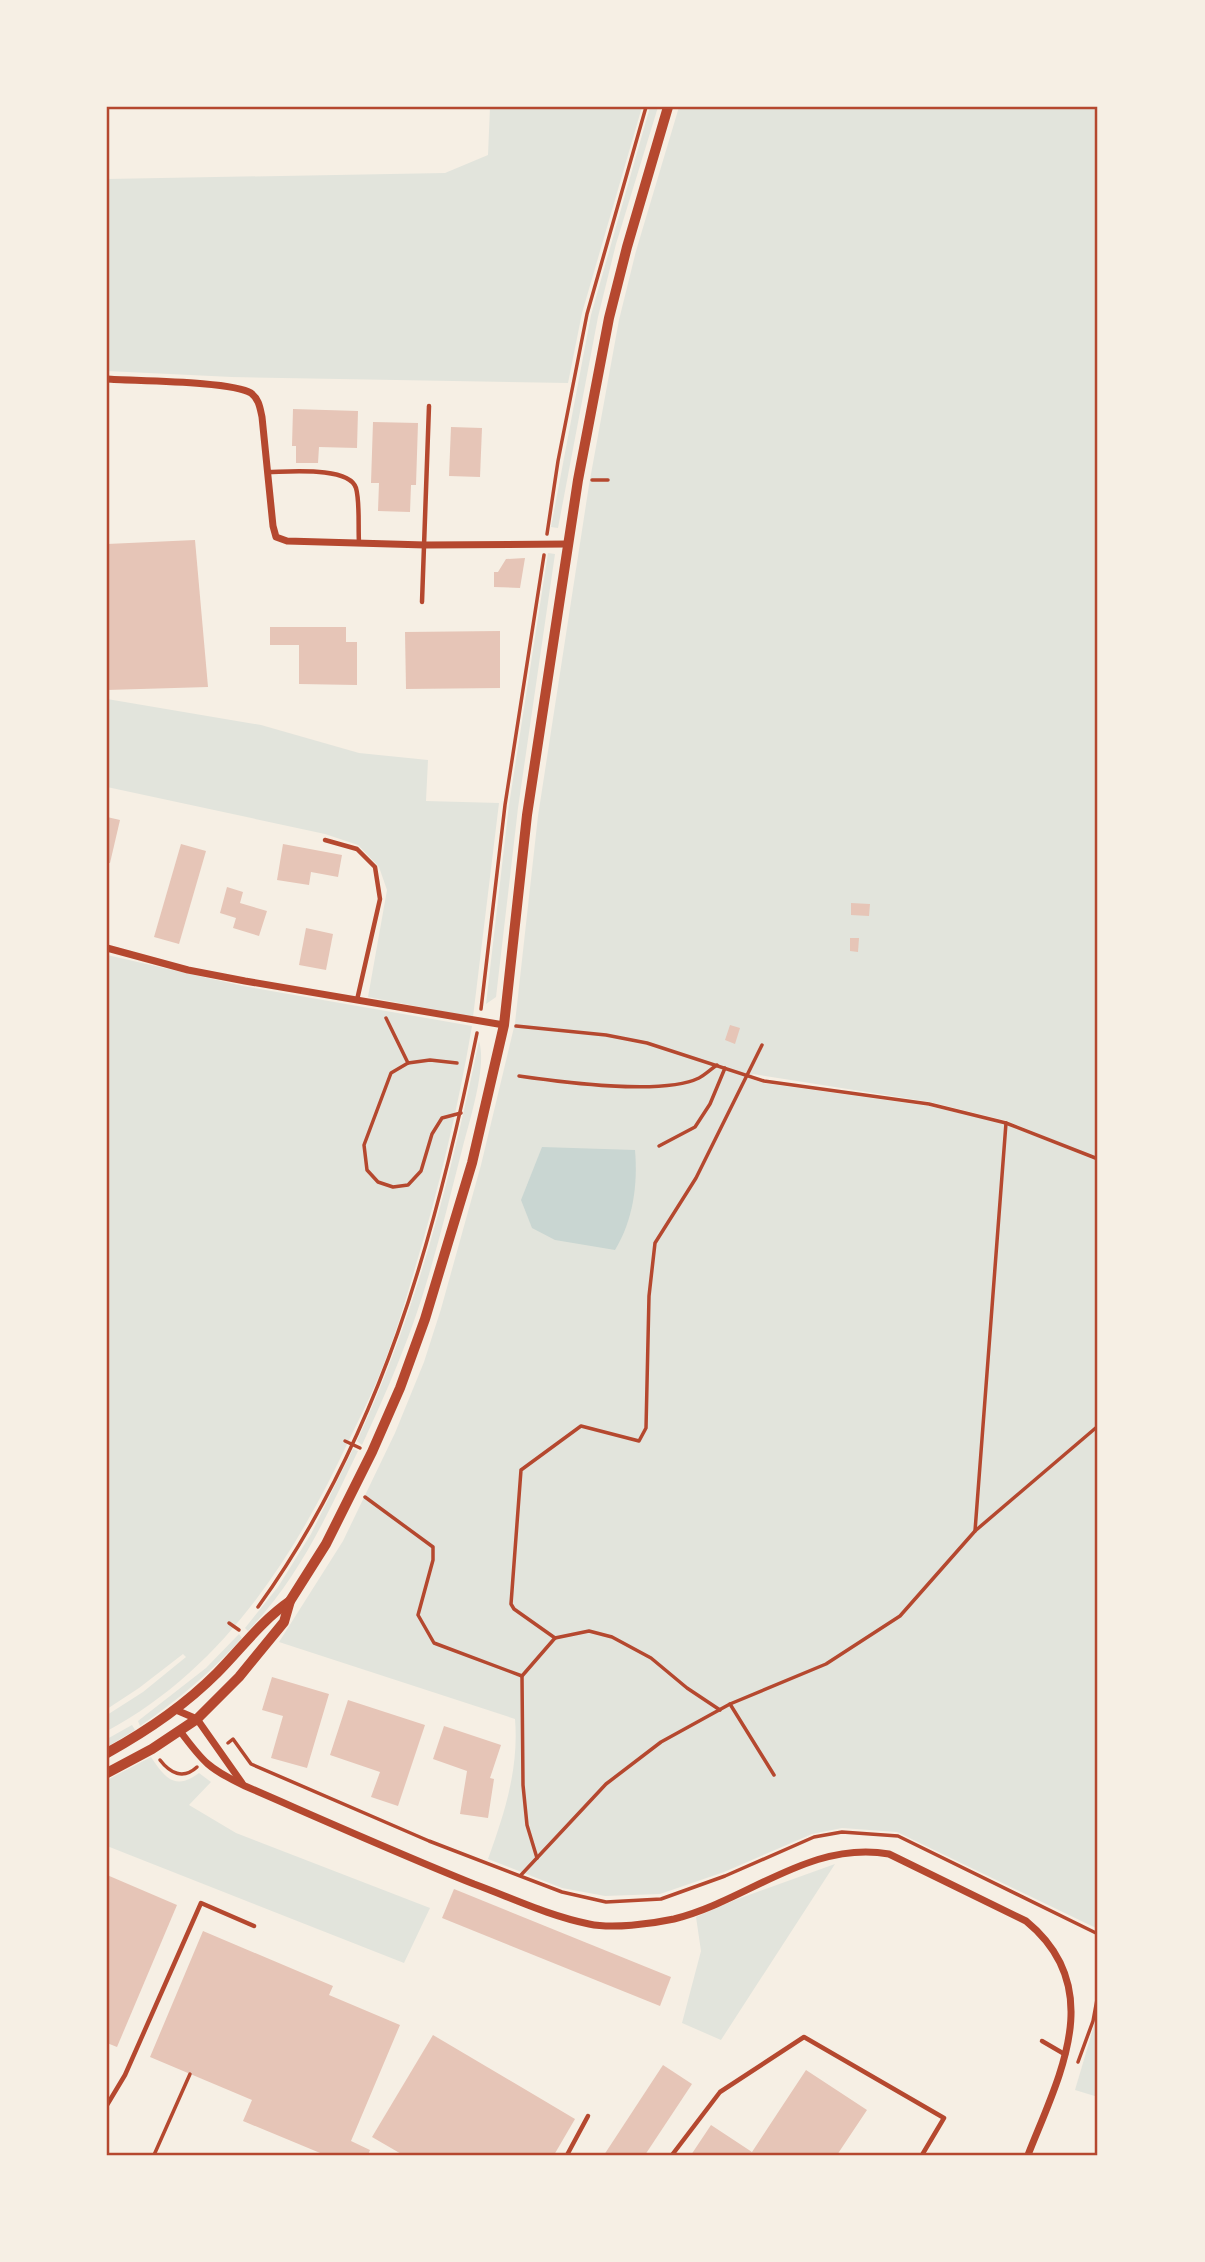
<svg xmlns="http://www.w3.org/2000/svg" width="1205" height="2262" font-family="'DejaVu Sans',sans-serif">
<rect width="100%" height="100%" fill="#f6efe4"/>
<g fill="#e2e4dc">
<polygon points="490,107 642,107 582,313 568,383 232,377 107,371 107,179 445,173 488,155"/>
<polygon points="650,107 658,107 616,244 598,317 558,528 551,527 591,315"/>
<path d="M679 107H1098V1158L1007 1121 930 1102 753 1074 749 1078 763 1083 929 1106 1005 1124 1098 1161V1929L897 1832 842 1828 812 1834 724 1872 660 1894 605 1896 562 1888 488 1859C505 1812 519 1768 515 1719L279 1642 343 1541 395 1433 424 1362 441 1309 481 1165 515 1023 538 816 589 485 619 320 636 251Z"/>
<polygon points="548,553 555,554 518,808 496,997 486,1004 509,805"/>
<polygon points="107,699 261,725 359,753 428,760 426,801 499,803 473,1017 368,997 387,890 379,867 358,845 325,834 107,787"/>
<path d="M107 955 243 986 472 1026C458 1108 439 1188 415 1268 404 1306 392 1346 376 1383 368 1402 358 1421 349 1440 295 1556 223 1669 107 1731V1715L143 1692 186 1657 183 1654 139 1688 107 1709V1307L109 1301 107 1300Z"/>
<path d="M479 1041C487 1066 470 1119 463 1146 448 1204 434 1264 414 1321 399 1363 381 1404 362 1445L357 1441C417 1311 450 1180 479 1041Z"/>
<path d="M353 1449 358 1451C326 1517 299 1578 248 1631L245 1628 278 1587 311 1534Z"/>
<path d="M239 1634 242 1638C211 1672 178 1700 140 1726L138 1721 206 1668Z"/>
<polygon points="132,1725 135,1730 107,1747 107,1739"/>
<path d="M151 1757C165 1778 175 1791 199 1773L211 1782 189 1805 236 1833 430 1908 404 1963 107 1846V1780Z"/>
<polygon points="835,1864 721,2040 682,2023 701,1951 696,1917 735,1900"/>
<polygon points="1098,2012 1098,2097 1075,2090"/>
</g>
<path fill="#c9d6d2" d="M542 1147 635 1150C638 1185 633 1220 615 1250L555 1240 532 1228 521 1200Z"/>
<g fill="#e6c5b7">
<polygon points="293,409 358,411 357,448 319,447 318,463 296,463 296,446 292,446"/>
<polygon points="373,422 418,423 416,485 411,485 410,512 378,511 379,483 371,483"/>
<polygon points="451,427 482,428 480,477 449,476"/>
<polygon points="195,540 208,687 107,690 107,544"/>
<polygon points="525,558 520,588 494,587 494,572 498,572 506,559"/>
<polygon points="270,627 346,627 346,642 357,642 357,685 299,684 299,645 270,645"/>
<polygon points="500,631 500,688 406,689 405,632"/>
<polygon points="107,817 120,820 110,863 107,863"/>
<polygon points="181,844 206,851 179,944 154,937"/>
<polygon points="283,844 342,855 338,877 311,872 309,885 277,880"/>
<polygon points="227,887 243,892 240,903 267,911 259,936 233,928 236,918 220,913"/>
<polygon points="851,903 870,904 869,916 851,915"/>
<polygon points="306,928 333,934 326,970 299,965"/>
<polygon points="850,938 859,938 858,952 850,951"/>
<polygon points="730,1025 740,1028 735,1044 725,1040"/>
<polygon points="272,1677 329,1694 307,1768 271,1758 283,1716 262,1710"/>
<polygon points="348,1700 425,1725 398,1806 371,1797 380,1772 330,1755"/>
<polygon points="444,1726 501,1745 490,1778 494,1779 488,1818 460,1814 467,1771 433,1759"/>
<polygon points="107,1875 177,1905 117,2047 107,2043"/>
<polygon points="454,1889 671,1977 660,2006 442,1918"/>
<polygon points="203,1931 333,1986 329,1995 400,2025 351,2141 370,2150 368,2155 325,2155 243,2121 252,2100 150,2057"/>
<polygon points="433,2035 575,2119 554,2155 403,2155 372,2137"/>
<polygon points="663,2065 692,2084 645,2155 604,2155"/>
<polygon points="806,2070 867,2110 837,2155 691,2155 711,2125 752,2152"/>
</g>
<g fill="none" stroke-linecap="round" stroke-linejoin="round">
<g stroke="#b5482f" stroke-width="3.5">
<polyline points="592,480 608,480"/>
<polyline points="547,534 558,461 587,314 646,107"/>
<polyline points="481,1009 505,805 544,555"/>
<polyline points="386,1018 408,1063"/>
<polyline points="516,1026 606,1035 647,1043 764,1081 929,1104 1006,1123 1098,1159"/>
<polyline points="457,1063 430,1060 408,1063 391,1073 364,1145 367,1170 378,1182 393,1187 408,1185 421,1171 432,1134 442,1118 461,1113"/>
<path d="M519 1076C561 1082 662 1096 699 1078 705 1075 711 1069 717 1065"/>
<polyline points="659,1146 695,1127 710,1104 725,1068"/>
<polyline points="345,1441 360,1448"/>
<polyline points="365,1497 433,1547 433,1560 418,1615 434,1643 522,1676"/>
<polyline points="975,1531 1006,1123"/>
<path d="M258 1607C380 1438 436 1235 477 1033"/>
<polyline points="229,1623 239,1630"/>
<polyline points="555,1638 589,1631 612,1637 651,1658 687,1688 720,1710"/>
<polyline points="730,1704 774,1775"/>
<polyline points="228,1743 233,1739 251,1764 429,1841 562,1892 606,1902 661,1899 725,1876 814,1837 842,1832 898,1836 1098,1934"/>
<path d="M160 1760C170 1773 183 1780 197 1767"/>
<polyline points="537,1858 527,1825 523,1785 522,1676 555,1638 514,1609 511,1604 521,1470 581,1426 639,1441 646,1428 649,1296 655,1243 696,1178 762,1045"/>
<polyline points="521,1875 606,1784 661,1742 730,1704 826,1664 900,1616 975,1531 1098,1426"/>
<polyline points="1078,2062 1093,2021 1098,1994"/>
<polyline points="154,2155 190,2074"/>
</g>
<g stroke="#b5482f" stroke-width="4.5">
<path d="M268 472C287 472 349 466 356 488 360 502 358 527 359 543"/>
<polyline points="422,602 429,406"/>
<polyline points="325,840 357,849 375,867 380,899 357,1000"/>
<polyline points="1042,2041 1066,2055"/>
<polyline points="107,2105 125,2075 201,1903 254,1926"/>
<polyline points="567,2155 588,2116"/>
<polyline points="672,2155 720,2092 804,2037 944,2118 922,2155"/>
</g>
<g stroke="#b5482f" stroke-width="7">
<path d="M107 379C134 381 232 381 251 393 259 399 260 408 262 417L273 526 276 537 287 541 425 545 568 544"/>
<polyline points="107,948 188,970 245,981 504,1025"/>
<polyline points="176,1710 197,1719 242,1783"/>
<path d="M180 1731C203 1762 209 1769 245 1786 321 1819 397 1853 474 1884 512 1898 549 1916 589 1924 612 1929 651 1924 674 1919 747 1901 810 1840 889 1854L1026 1921C1108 1988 1059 2076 1028 2155"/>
</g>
<g stroke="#b5482f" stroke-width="10">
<path d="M107 1753C147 1731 184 1706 217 1673 241 1649 261 1621 290 1601"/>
<polyline points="107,1773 152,1749 197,1719 239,1677 284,1622 290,1601 326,1544 372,1452 400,1388 425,1319 472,1163 504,1025 527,815 578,480 609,318 627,247 668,107"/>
</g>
</g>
<rect width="1205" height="2262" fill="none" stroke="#f6efe4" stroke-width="217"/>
<rect x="108" y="108" width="988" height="2046" fill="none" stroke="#b5482f" stroke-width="2.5"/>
</svg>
